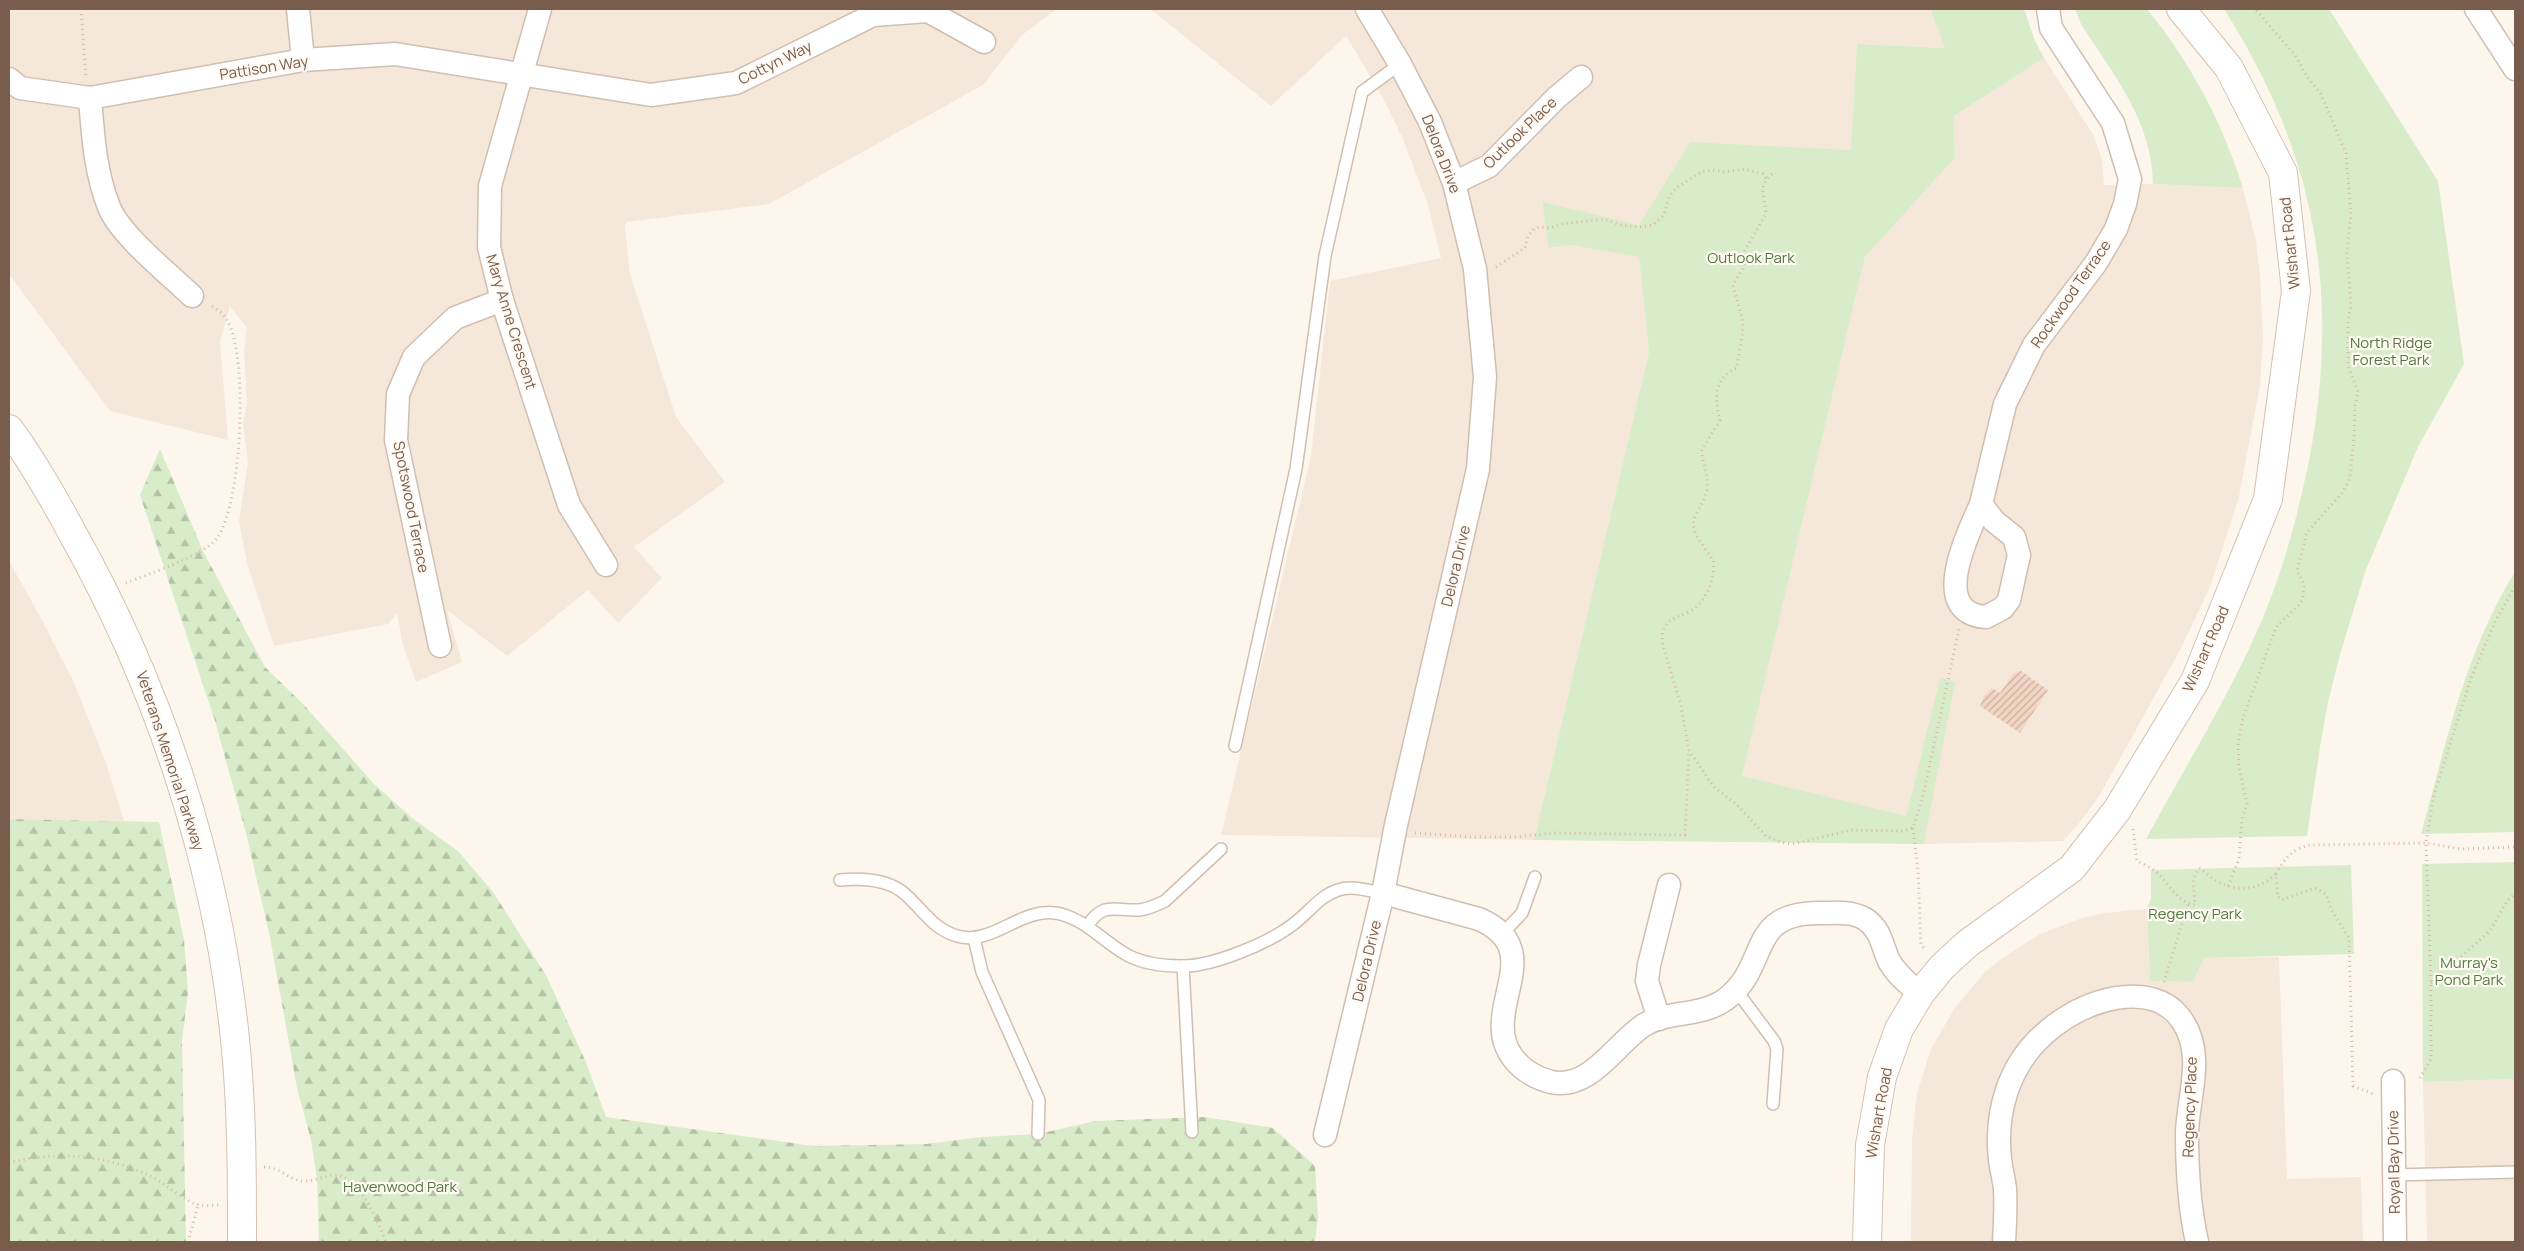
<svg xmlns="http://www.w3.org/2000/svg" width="2524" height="1251" font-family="Manrope,sans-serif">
<defs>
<pattern id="forest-firs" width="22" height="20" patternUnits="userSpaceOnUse" patternTransform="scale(1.25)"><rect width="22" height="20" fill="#d8ecc9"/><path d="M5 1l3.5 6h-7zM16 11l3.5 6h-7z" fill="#b4c2a5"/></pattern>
<pattern id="building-hatch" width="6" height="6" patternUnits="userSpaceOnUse" patternTransform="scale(1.25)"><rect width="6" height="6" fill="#f3d5c3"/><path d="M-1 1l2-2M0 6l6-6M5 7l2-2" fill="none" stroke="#cab0a1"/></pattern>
</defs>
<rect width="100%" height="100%" fill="#fdf6ec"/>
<g fill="#f5e8da">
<polygon points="9,9 1057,9 1022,35 983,85 769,204 626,222 625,228 630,274 676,417 725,482 634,547 662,578 618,623 588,590 507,656 447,610 462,662 416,682 403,645 397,613 388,624 274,646 247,563 239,521 248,463 243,424 247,402 244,352 247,328 230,306 220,341 228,440 110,411 9,274"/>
<polygon points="1150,9 1930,9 1945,48 1857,44 1852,150 1690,143 1639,225 1542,203 1550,248 1570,245 1639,256 1649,352 1534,840 1221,835 1311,456 1330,281 1441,258 1428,205 1403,139 1381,94 1346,36 1271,106"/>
<polygon points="2044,58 2094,136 2102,160 2104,185 2153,184 2243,188 2256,241 2260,275 2263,338 2260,385 2239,497 2210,587 2180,650 2100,795 2077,826 2063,841 1924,844 1954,682 1940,679 1906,816 1741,777 1865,257 1955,158 1954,116"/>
<polygon points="9,561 42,620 74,683 106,763 124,821 9,819"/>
<polygon points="2147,909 2150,981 2193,982 2204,958 2279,957 2287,1179 2361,1177 2363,1242 1911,1242 1912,1138 1917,1093 1931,1049 1954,1009 1984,973 2001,959 2040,934 2082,918 2104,913"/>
<polygon points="2515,1079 2515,1242 2427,1242 2423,1082"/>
</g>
<g fill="#d8ecc9">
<polygon points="1930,9 2024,9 2035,41 2044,58 1954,116 1955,158 1865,257 1742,776 1906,816 1940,678 1955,682 1924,844 1534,840 1649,352 1639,257 1570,245 1549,248 1542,202 1639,225 1690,142 1851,150 1857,44 1945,48"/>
<path d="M2075 9H2147C2191 63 2222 122 2243 188L2153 184C2152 120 2114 76 2081 24Z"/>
<path d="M2224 9H2329L2438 181 2464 364 2418 447 2365 572 2339 658 2328 702 2320 747 2307 836 2146 839C2186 765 2232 692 2264 615 2285 565 2298 513 2309 461 2341 293 2316 154 2224 9Z"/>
<path d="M2515 572V832L2421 834C2446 744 2465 652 2515 572Z"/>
<polygon points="2515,862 2515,1079 2423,1082 2422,864"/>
<polygon points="2351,865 2354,954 2204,958 2193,982 2150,981 2147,909 2151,899 2151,870"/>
</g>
<g fill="url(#forest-firs)">
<polygon points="160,449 203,551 265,667 305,706 374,784 412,818 458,851 493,892 547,977 585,1060 606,1117 814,1146 926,1144 981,1137 1038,1134 1095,1121 1204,1117 1273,1128 1315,1166 1318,1217 1315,1242 319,1242 317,1179 311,1140 297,1088 270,937 247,837 215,721 140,495"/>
<polygon points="9,819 159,822 184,940 188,992 182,1041 186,1242 9,1242"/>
</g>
<polygon fill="url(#building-hatch)" points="2021,671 2048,690 2020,733 1980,706 1984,696 1992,688 2000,693 2014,673"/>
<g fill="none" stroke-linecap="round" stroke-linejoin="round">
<defs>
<g id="lane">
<polyline points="1235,746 1296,469 1325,256 1362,92 1400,64"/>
<path d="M840 880C862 878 888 879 905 894 923 910 933 929 957 936 992 946 1020 908 1055 913 1084 917 1104 943 1129 956 1145 964 1164 966 1181 966 1212 967 1272 942 1296 922 1310 911 1320 896 1338 890 1352 885 1369 891 1383 893"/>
<path d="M1087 926C1104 901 1114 911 1139 910 1149 909 1157 905 1165 901L1221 849"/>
<polyline points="1502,934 1522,913 1535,877"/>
<polyline points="974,938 982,972 1039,1100 1038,1134"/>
<polyline points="1183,966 1192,1132"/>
<polyline points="1736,990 1774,1041 1777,1049 1773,1104"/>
<polyline points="2394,1175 2515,1172"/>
</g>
<g id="street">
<polyline points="298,9 303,60"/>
<polyline points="540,9 490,186 489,247 502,300 569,505 606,565"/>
<polyline points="2476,9 2515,69"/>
<polyline points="9,79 20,88 90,98 303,60 395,54 651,95 736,83 873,15 928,11 984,42"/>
<path d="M90 98C93 135 95 172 109 207 120 235 169 274 192 296"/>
<polyline points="1454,183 1489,166 1556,98 1581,77"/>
<polyline points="1981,504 2005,404 2034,345 2096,263 2116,229 2125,204 2130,179 2113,123 2051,28 2048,9"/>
<path d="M1981 504 1994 521 2014 537 2019 555 2009 600 2003 608 1986 617C1928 613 1968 534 1981 504Z"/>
<polyline points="440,646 396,440 398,394 414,357 455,318 502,300"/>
<path d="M1383 893 1479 919C1552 951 1477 1011 1513 1058 1523 1071 1536 1078 1551 1082 1590 1091 1616 1043 1644 1025 1669 1010 1702 1017 1726 999 1771 965 1745 912 1821 913 1836 913 1852 911 1865 919 1881 929 1882 946 1889 961 1896 974 1909 984 1920 994"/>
<polyline points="1659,1019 1647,981 1649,965 1669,885"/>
<polyline points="2393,1081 2395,1242"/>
<polyline points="1325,1135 1383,893 1396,825 1478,469 1485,377 1475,269 1454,183 1430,122 1400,64 1367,9"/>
<path d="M2004 1242C2005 1225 2006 1207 2005 1189 2004 1179 2001 1169 2000 1159 1995 1113 2008 1067 2043 1035 2064 1016 2088 1003 2116 998 2141 994 2168 998 2183 1022 2205 1056 2188 1096 2187 1133 2187 1170 2189 1206 2197 1242"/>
</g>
<g id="secondary">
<path d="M9 429C34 463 54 499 74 536 160 690 217 863 235 1039 242 1107 242 1174 242 1242"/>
<polyline points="1867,1242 1870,1145 1882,1077 1899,1029 1920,994 1942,967 1967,944 2072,868 2117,810 2195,681 2268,499 2296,291 2283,173 2229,68 2181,9"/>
</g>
</defs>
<use href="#lane" stroke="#d1beb0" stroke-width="14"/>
<use href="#street" stroke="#d1beb0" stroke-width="25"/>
<use href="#secondary" stroke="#d6c0b0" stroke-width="30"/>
<g stroke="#d9b8a5" stroke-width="3" stroke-dasharray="1 4" stroke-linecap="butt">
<polyline points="81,9 86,78"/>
<path d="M1772 174C1757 187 1765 197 1766 214L1742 255 1745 265 1733 285C1735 297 1740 307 1742 319 1745 332 1738 354 1737 368 1714 377 1714 399 1720 420L1702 450C1702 464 1709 475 1707 489 1705 500 1701 505 1696 514 1687 531 1705 547 1713 560 1716 577 1706 603 1689 612 1672 620 1663 618 1662 642L1681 706 1689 750 1713 786 1737 805 1766 836 1780 842 1793 844 1851 830 1902 831 1913 828 1922 800 1959 629"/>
<polyline points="1496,267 1525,248 1528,236 1534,229 1539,227 1550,228 1562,224 1604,219 1620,225 1640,227 1653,225 1664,215 1669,197 1676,188 1701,172 1712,170 1725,172 1744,169 1763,174 1766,179"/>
<path d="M126 583C148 574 204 556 217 538 242 504 249 356 227 320 223 313 217 309 210 305"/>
<polyline points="1913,828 1918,870 1921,945 1926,950"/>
<path d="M2133 829 2137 861C2143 864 2150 867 2155 871 2169 883 2176 902 2195 905L2193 880 2199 868C2205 871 2209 877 2215 880 2236 893 2258 891 2276 874L2278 897 2282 900 2315 888 2326 894 2331 909 2349 938 2353 1086 2373 1094"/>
<polyline points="1415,833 1471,837 1517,837 1552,833 1685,835 1689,751"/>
<path d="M2276 874C2284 859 2292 849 2310 845L2427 843 2461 849 2515 847"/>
<polyline points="2228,886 2239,859 2242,819 2247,804 2239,767 2238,745 2243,718 2276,627 2300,604 2303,598 2304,584 2297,571 2307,532 2343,492 2350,478 2354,438 2355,406 2358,392 2348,366 2348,321 2351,306 2347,253 2351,214 2346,153 2321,94 2307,77 2295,55 2255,9"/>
<polyline points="2164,982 2188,904"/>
<polyline points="2431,983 2490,931 2507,901 2515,894"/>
<polyline points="2420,1078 2431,1059 2431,983 2426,842 2434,795 2471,678 2495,622 2515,586"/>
<path d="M9 1163C56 1150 110 1155 154 1178 166 1184 188 1204 200 1205 206 1206 212 1205 219 1205"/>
<path d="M264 1167C278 1166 289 1180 303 1181 313 1182 323 1176 333 1175 359 1173 378 1223 386 1242"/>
<polyline points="188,1242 198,1205"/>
</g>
<use href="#lane" stroke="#fff" stroke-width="11"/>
<use href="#street" stroke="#fff" stroke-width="22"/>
<use href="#secondary" stroke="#fff" stroke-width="28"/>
</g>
<g text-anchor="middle" stroke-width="4.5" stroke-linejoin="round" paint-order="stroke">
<g font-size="15" fill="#7a5c4d" stroke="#fffaf3">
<text transform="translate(775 63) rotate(-26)" y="5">Cottyn Way</text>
<text transform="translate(264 68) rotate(-9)" y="5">Pattison Way</text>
<text transform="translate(1520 133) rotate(-44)" y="5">Outlook Place</text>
<text transform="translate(1441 154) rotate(69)" y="5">Delora Drive</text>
<text transform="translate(2290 243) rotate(-96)" y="5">Wishart Road</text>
<text transform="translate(2071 294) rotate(-55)" y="5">Rockwood Terrace</text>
<text transform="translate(511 322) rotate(73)" y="5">Mary Anne Crescent</text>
<text transform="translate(411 507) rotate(79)" y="5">Spotswood Terrace</text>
<text transform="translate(1456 566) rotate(-77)" y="5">Delora Drive</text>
<text transform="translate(2206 649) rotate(-66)" y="5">Wishart Road</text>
<text transform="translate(170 761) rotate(72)" y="5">Veterans Memorial Parkway</text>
<text transform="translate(1367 961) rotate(-77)" y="5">Delora Drive</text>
<text transform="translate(2190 1107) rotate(-88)" y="5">Regency Place</text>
<text transform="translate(1879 1113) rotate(-80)" y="5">Wishart Road</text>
<text transform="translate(2394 1162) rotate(-91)" y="5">Royal Bay Drive</text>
</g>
<g font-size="15" fill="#537a41" stroke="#fffaf3">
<text x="1751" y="263">Outlook Park</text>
<text x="2391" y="348">North Ridge<tspan x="2391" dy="17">Forest Park</tspan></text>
<text x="2195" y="919">Regency Park</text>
<text x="2469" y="968">Murray's<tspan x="2469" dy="17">Pond Park</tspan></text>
<text x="400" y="1192">Havenwood Park</text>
</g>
</g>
<rect width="2524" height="1251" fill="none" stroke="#7a5c4d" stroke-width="20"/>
</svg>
